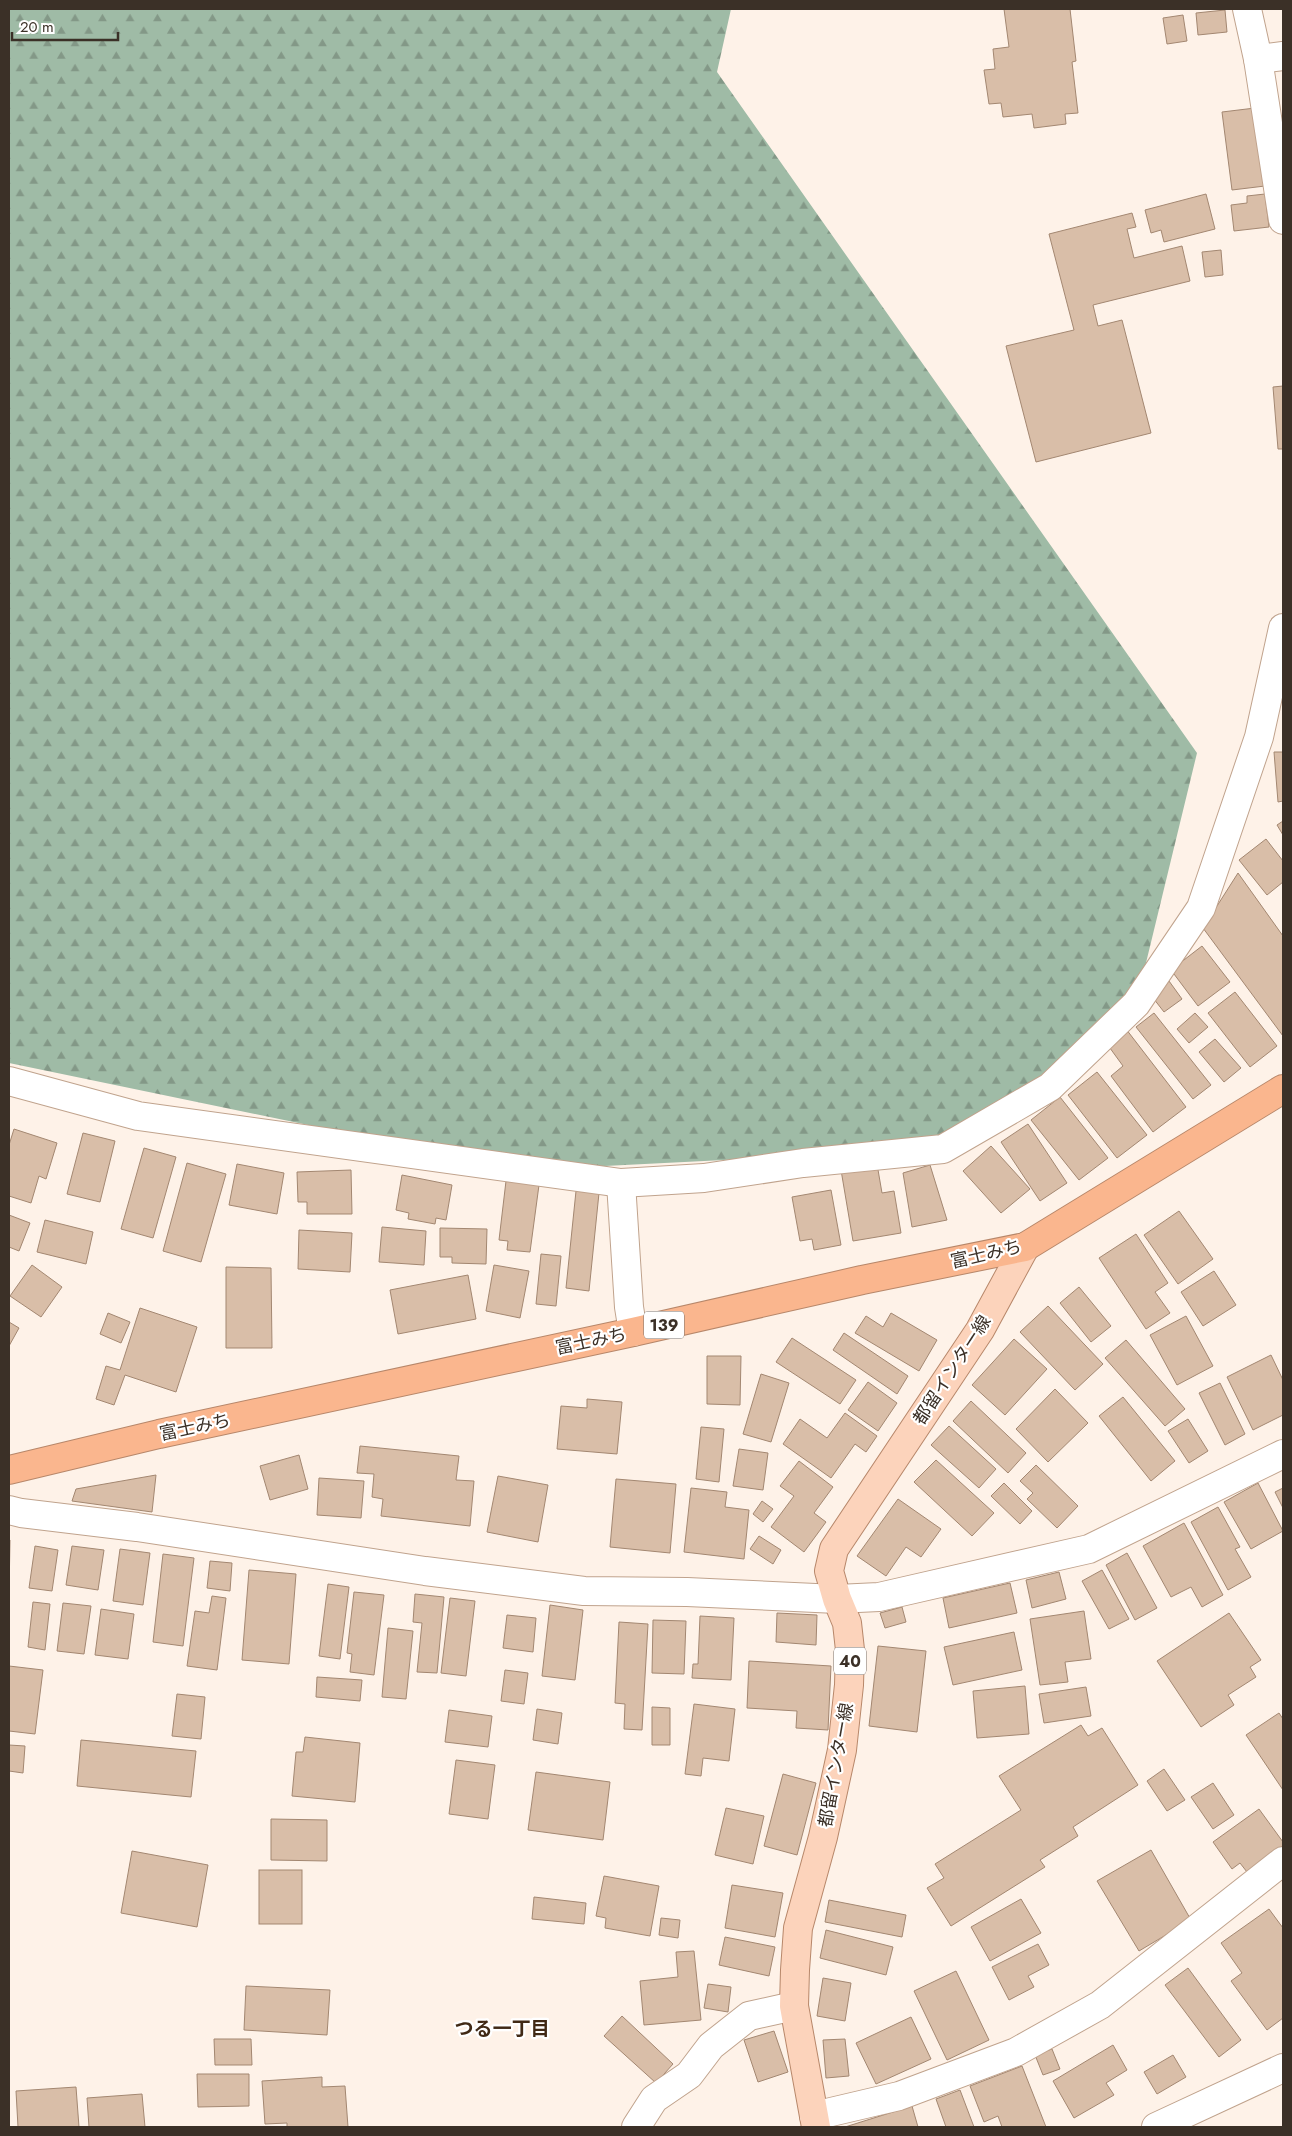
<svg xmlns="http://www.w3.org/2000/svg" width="1292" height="2136" font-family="Jost,'Noto Sans JP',sans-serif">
<defs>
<pattern id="forest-firs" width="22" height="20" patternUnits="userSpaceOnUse" patternTransform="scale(1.25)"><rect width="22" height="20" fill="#9fbba6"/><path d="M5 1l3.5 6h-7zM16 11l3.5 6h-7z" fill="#839887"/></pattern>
</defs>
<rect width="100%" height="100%" fill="#fef2e8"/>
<polygon fill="url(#forest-firs)" points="9,9 731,9 717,72 1197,753 1136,1004 943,1149 525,1170 9,1063"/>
<g fill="#d9bea8" stroke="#a38771">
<polygon points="1004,9 1070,9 1076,61 1072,62 1078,113 1065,114 1066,124 1034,128 1032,114 1003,117 1001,103 989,104 984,70 995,69 993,49 1009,47"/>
<polygon points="1225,10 1227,32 1198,35 1196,13"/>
<polygon points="1183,15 1187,41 1167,44 1163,18"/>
<polygon points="1255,108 1265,186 1232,190 1222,112"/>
<polygon points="1206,194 1215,229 1164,242 1161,230 1151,233 1145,210"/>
<polygon points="1265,194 1269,227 1234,231 1231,205 1247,203 1247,196"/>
<polygon points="1132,213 1136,227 1127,229 1134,258 1182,246 1190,281 1093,305 1098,326 1122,320 1151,433 1036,462 1006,346 1074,330 1049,234"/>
<polygon points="1221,250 1223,275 1205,277 1202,252"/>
<polygon points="1283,386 1283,449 1278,449 1273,387"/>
<polygon points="1274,752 1283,752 1283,801 1278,802"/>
<polygon points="1283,821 1283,835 1277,825"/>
<polygon points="1266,839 1283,861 1283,882 1267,895 1239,860"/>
<polygon points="1238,873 1283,936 1283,1036 1203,928"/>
<polygon points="1202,946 1230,982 1198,1006 1171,970"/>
<polygon points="1169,981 1182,999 1164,1012 1150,994"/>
<polygon points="1235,992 1277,1046 1250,1067 1208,1013"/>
<polygon points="1154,1013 1211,1085 1193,1099 1136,1027"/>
<polygon points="1195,1013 1208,1027 1189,1043 1177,1029"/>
<polygon points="1126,1029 1186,1107 1153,1132 1111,1076 1123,1066 1107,1044"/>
<polygon points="1215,1039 1241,1068 1224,1082 1199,1052"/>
<polygon points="1097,1072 1147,1135 1117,1158 1068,1095"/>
<polygon points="1060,1097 1108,1158 1079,1180 1031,1120"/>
<polygon points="1028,1124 1067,1183 1040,1201 1001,1142"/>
<polygon points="14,1129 57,1143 46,1179 39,1176 31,1203 9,1196 9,1145"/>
<polygon points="83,1133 115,1141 100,1202 67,1194"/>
<polygon points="991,1146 1030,1189 1001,1213 963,1171"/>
<polygon points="144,1148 176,1157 153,1238 121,1229"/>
<polygon points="187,1163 226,1174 201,1262 163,1251"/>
<polygon points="237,1164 284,1173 277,1214 229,1205"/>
<polygon points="877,1164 882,1193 894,1191 901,1233 853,1241 841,1170"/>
<polygon points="930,1165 947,1220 912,1227 903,1173"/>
<polygon points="351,1170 352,1214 307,1214 307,1202 298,1202 297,1172"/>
<polygon points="402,1175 452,1185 446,1220 436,1218 435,1224 408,1219 409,1213 396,1210"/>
<polygon points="506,1181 539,1185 530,1252 507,1250 508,1241 499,1240"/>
<polygon points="831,1190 841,1245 814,1250 812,1239 800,1241 792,1197"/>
<polygon points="576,1191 599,1193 589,1291 566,1288"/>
<polygon points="1179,1211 1213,1259 1178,1284 1144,1235"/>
<polygon points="9,1215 30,1223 19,1251 9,1247"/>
<polygon points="45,1220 93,1232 86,1264 37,1252"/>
<polygon points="382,1227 426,1231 424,1265 379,1262"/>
<polygon points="440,1228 487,1229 486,1264 452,1263 452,1257 440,1257"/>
<polygon points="299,1230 352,1233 350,1272 298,1269"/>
<polygon points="1136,1234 1168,1283 1155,1292 1170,1313 1146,1329 1099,1258"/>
<polygon points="541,1254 561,1256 556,1306 536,1304"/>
<polygon points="32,1265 62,1287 41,1317 10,1296"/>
<polygon points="494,1265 529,1271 520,1318 486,1311"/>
<polygon points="226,1267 271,1268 272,1348 226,1348"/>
<polygon points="1214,1271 1236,1305 1203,1326 1181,1292"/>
<polygon points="468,1275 476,1319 398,1334 390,1290"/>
<polygon points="1079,1287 1111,1326 1091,1342 1060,1303"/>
<polygon points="1048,1306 1103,1364 1075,1390 1020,1332"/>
<polygon points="140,1308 197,1327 176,1392 125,1375 114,1405 96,1399 106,1366 120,1370"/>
<polygon points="108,1313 130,1322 121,1343 100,1334"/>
<polygon points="891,1313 937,1340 919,1371 855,1333 866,1316 883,1327"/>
<polygon points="1186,1316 1213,1366 1177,1385 1150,1335"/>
<polygon points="9,1322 19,1328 9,1346"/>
<polygon points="844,1333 908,1376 897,1394 833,1350"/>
<polygon points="792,1338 856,1380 840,1404 776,1362"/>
<polygon points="1014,1339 1047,1369 1005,1415 972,1385"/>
<polygon points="1126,1340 1185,1409 1165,1426 1105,1358"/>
<polygon points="1271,1355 1283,1380 1283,1415 1253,1430 1227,1377"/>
<polygon points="707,1356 741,1356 740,1405 707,1404"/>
<polygon points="761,1374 789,1383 771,1442 743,1434"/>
<polygon points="868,1382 897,1403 878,1431 848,1410"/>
<polygon points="1220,1383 1245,1434 1225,1445 1199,1393"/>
<polygon points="1055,1389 1088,1423 1048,1462 1016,1429"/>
<polygon points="1123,1397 1175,1461 1151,1481 1099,1416"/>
<polygon points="587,1399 622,1402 617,1454 557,1449 561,1406 587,1408"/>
<polygon points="971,1401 1026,1453 1008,1473 953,1421"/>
<polygon points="845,1413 877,1436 866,1452 855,1444 831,1478 783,1444 800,1419 827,1438"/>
<polygon points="1188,1419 1208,1451 1189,1463 1168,1431"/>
<polygon points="949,1426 996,1469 979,1488 931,1445"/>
<polygon points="701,1427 724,1429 719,1482 696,1479"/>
<polygon points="360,1446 459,1456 456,1480 474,1481 470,1526 381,1516 383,1499 372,1497 374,1474 357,1473"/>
<polygon points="739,1449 768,1453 763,1490 733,1486"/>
<polygon points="299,1455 308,1489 270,1500 260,1466"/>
<polygon points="936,1460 994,1513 972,1536 914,1482"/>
<polygon points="799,1461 833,1487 814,1513 826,1522 804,1552 771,1527 794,1496 780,1486"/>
<polygon points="1036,1465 1078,1506 1057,1528 1027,1499 1033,1493 1020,1481"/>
<polygon points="156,1475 152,1512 72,1501 76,1489"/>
<polygon points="498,1476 548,1485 538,1542 487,1532"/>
<polygon points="319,1478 364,1481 361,1518 317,1515"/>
<polygon points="616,1479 676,1484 670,1553 610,1547"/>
<polygon points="1004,1483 1032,1511 1020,1524 991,1496"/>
<polygon points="1258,1483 1283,1531 1251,1549 1224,1502"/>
<polygon points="691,1488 727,1492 725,1507 749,1510 744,1559 684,1552"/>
<polygon points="1283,1488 1283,1508 1275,1492"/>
<polygon points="898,1499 941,1529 921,1557 906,1547 886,1576 857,1556"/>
<polygon points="762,1501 773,1509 763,1522 753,1514"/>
<polygon points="1218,1507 1240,1547 1235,1549 1251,1577 1228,1590 1191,1522"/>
<polygon points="1184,1523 1223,1595 1202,1607 1191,1587 1171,1597 1143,1546"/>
<polygon points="759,1536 781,1550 773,1564 750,1549"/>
<polygon points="9,1540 10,1540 9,1593"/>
<polygon points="35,1546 58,1550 52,1591 29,1588"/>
<polygon points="72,1546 104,1550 98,1590 66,1585"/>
<polygon points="120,1549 150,1553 143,1605 113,1601"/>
<polygon points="1127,1553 1157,1608 1135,1620 1106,1565"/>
<polygon points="163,1554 194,1558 183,1646 153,1642"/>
<polygon points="210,1561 232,1563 230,1591 207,1588"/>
<polygon points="249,1570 296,1574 289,1664 242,1660"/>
<polygon points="1102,1570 1129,1619 1109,1629 1082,1581"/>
<polygon points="1059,1572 1066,1599 1032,1608 1026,1580"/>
<polygon points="1010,1583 1017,1613 949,1628 943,1598"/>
<polygon points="328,1584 349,1587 340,1659 319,1656"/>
<polygon points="354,1592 384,1595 374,1675 350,1672 352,1654 347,1653"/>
<polygon points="415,1594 444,1597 437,1673 417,1672 422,1623 413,1622"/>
<polygon points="212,1596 226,1598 217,1670 187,1666 195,1611 209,1613"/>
<polygon points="450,1598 475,1601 466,1676 441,1673"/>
<polygon points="33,1602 50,1604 45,1650 28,1647"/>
<polygon points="63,1603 91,1606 84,1654 57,1651"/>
<polygon points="550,1605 583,1610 575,1680 542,1676"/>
<polygon points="902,1607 906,1622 885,1628 880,1613"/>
<polygon points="101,1609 134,1614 128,1659 95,1655"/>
<polygon points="1084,1611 1091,1659 1065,1662 1068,1682 1040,1685 1030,1619"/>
<polygon points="777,1613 817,1615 816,1645 776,1642"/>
<polygon points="1229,1613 1261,1660 1250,1667 1256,1677 1228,1695 1234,1705 1201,1727 1157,1661"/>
<polygon points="507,1615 536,1618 533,1652 503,1648"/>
<polygon points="700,1616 734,1618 731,1680 692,1678 693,1664 698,1664"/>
<polygon points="653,1620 686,1621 684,1674 652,1673"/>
<polygon points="619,1622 648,1624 642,1730 624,1729 625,1704 615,1703"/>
<polygon points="388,1628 413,1631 406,1699 382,1697"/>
<polygon points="1014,1632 1022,1670 953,1685 944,1647"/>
<polygon points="878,1646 926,1651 917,1732 869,1726"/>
<polygon points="749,1661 831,1666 828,1730 796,1728 797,1711 747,1708"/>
<polygon points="9,1666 43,1670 35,1734 9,1731"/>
<polygon points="505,1670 528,1673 524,1704 501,1701"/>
<polygon points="317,1677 362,1680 360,1701 316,1697"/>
<polygon points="1025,1686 1029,1734 977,1738 973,1691"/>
<polygon points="1086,1687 1091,1716 1044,1723 1039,1694"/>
<polygon points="177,1694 205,1697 201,1739 172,1736"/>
<polygon points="694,1704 735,1709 729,1761 703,1758 701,1776 685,1774"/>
<polygon points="652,1707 670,1708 670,1745 652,1745"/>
<polygon points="537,1709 562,1713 558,1744 533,1740"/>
<polygon points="449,1710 492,1716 488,1747 445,1742"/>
<polygon points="1279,1713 1283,1719 1283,1790 1246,1735"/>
<polygon points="1081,1725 1088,1736 1102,1728 1138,1785 1073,1827 1078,1836 1040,1860 1045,1867 951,1926 927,1888 944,1878 935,1864 1021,1810 999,1776"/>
<polygon points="305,1737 360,1743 355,1802 292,1796 296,1752 303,1752"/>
<polygon points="81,1740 196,1751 191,1797 77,1786"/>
<polygon points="9,1745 25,1746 23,1773 9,1771"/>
<polygon points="456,1760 495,1765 488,1819 449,1814"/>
<polygon points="1164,1769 1185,1800 1167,1811 1147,1781"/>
<polygon points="536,1772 610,1782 603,1840 528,1830"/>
<polygon points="783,1774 816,1783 797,1855 764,1846"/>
<polygon points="1213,1783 1234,1815 1213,1829 1191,1797"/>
<polygon points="726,1808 764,1816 753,1864 715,1855"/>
<polygon points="1259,1809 1283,1842 1283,1846 1247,1872 1240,1863 1232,1869 1213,1842"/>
<polygon points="271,1819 327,1820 327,1861 271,1860"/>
<polygon points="1151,1850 1191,1920 1139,1951 1097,1881"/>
<polygon points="132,1851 208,1865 197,1927 121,1913"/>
<rect x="259" y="1870" width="43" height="54"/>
<polygon points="604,1876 659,1886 650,1936 605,1928 606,1918 596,1916"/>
<polygon points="732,1885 783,1893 775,1937 725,1928"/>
<polygon points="534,1897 586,1903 584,1924 532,1919"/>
<polygon points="1021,1899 1041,1933 990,1961 971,1927"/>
<polygon points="829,1900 906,1915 902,1937 825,1922"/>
<polygon points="1269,1909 1283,1928 1283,2018 1267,2030 1231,1981 1242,1973 1221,1943"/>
<polygon points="661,1918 680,1920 678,1938 659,1935"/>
<polygon points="826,1930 893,1947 886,1975 820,1958"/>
<polygon points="725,1937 775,1947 769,1976 719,1965"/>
<polygon points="1038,1944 1049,1965 1028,1976 1034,1987 1009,2000 992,1967"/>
<polygon points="694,1951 701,2020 644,2025 640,1981 678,1977 676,1952"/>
<polygon points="1188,1968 1241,2040 1219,2057 1165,1985"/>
<polygon points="956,1971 989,2040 947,2060 914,1991"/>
<polygon points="823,1978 851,1983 845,2021 817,2016"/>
<polygon points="708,1984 731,1987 728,2012 704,2008"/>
<polygon points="246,1986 330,1990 327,2035 244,2030"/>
<polygon points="622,2016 673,2064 656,2083 604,2036"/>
<polygon points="911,2017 931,2059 876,2084 856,2043"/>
<polygon points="774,2031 788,2072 758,2082 744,2040"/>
<polygon points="214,2039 251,2039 252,2065 215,2065"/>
<polygon points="845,2039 849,2076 826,2078 823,2040"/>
<polygon points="1113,2045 1127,2070 1106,2083 1114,2095 1074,2118 1053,2081"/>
<polygon points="1052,2049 1060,2069 1043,2075 1035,2055"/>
<polygon points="1173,2055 1186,2077 1157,2094 1144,2072"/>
<polygon points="1022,2066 1046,2127 1002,2127 998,2116 984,2122 970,2086"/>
<polygon points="197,2074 249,2074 249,2106 198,2107"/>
<polygon points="322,2077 322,2087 345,2086 348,2127 287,2127 287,2123 265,2124 262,2081"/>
<polygon points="76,2087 79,2127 18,2127 16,2091"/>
<polygon points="960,2090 974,2127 946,2127 936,2099"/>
<polygon points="142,2094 145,2127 89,2127 87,2098"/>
<polygon points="912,2106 918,2127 845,2127"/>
</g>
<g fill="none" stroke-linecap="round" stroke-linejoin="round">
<defs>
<g id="minor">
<polyline points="1247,9 1258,59 1283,220"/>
<polyline points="1258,59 1283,56"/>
<polyline points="9,1081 138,1116 621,1183 704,1178 803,1163 943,1149 1050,1087 1136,1004 1201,908 1259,737 1283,628"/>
<polyline points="621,1183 629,1307 633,1332"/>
<polyline points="9,1510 21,1513 137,1527 425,1571 584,1591 687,1592 837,1599 879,1597 1089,1549 1283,1454"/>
<polyline points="814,2116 899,2096 1016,2052 1100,2005 1283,1861"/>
<polyline points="636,2127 654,2099 689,2075 711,2046 749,2016 794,2006"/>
<polyline points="1156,2127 1283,2068"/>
</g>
<polyline id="major" points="816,2127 794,2006 795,1970 798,1928 823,1837 842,1750 849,1685 850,1650 847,1623 837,1599 829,1571 834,1549 980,1330 1025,1247"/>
<polyline id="highway" points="9,1470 159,1434 633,1332 862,1280 1025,1247 1283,1089"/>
</defs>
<use href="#minor" stroke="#c0a38d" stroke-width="30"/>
<use href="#major" stroke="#b7876a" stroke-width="30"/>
<use href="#highway" stroke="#b7876a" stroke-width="30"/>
<use href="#minor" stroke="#fff" stroke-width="28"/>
<use href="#major" stroke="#fcd3bb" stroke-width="28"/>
<use href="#highway" stroke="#fab68e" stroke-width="28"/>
</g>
<g text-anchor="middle" stroke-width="4.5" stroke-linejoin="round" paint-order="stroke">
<g fill="#fff" stroke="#766e68" stroke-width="1">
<rect x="644" y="1311.5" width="40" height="27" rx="4"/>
<rect x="834" y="1647.5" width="32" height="27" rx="4"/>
</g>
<g font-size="16" font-weight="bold" fill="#3b3027">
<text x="664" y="1331">139</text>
<text x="850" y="1667">40</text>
</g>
<g font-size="18" fill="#3b3027" stroke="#fff">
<text transform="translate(986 1254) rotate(-13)" y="6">富士みち</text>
<text transform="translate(591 1341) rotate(-12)" y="6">富士みち</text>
<text transform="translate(952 1370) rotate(-57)" y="6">都留インター線</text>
<text transform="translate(195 1427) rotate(-12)" y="6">富士みち</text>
<text transform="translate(836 1765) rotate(-80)" y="6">都留インター線</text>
</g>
<g font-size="19" font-weight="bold" fill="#402915" stroke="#fff">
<text x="502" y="2035">つる一丁目</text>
</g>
</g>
<rect width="1292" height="2136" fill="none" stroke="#3b3027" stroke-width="20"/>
<path d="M12 32v8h106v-8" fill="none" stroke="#3b3027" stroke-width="2.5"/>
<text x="20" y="32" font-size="15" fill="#3b3027" stroke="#ffffff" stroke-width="4" paint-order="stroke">20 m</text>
</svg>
